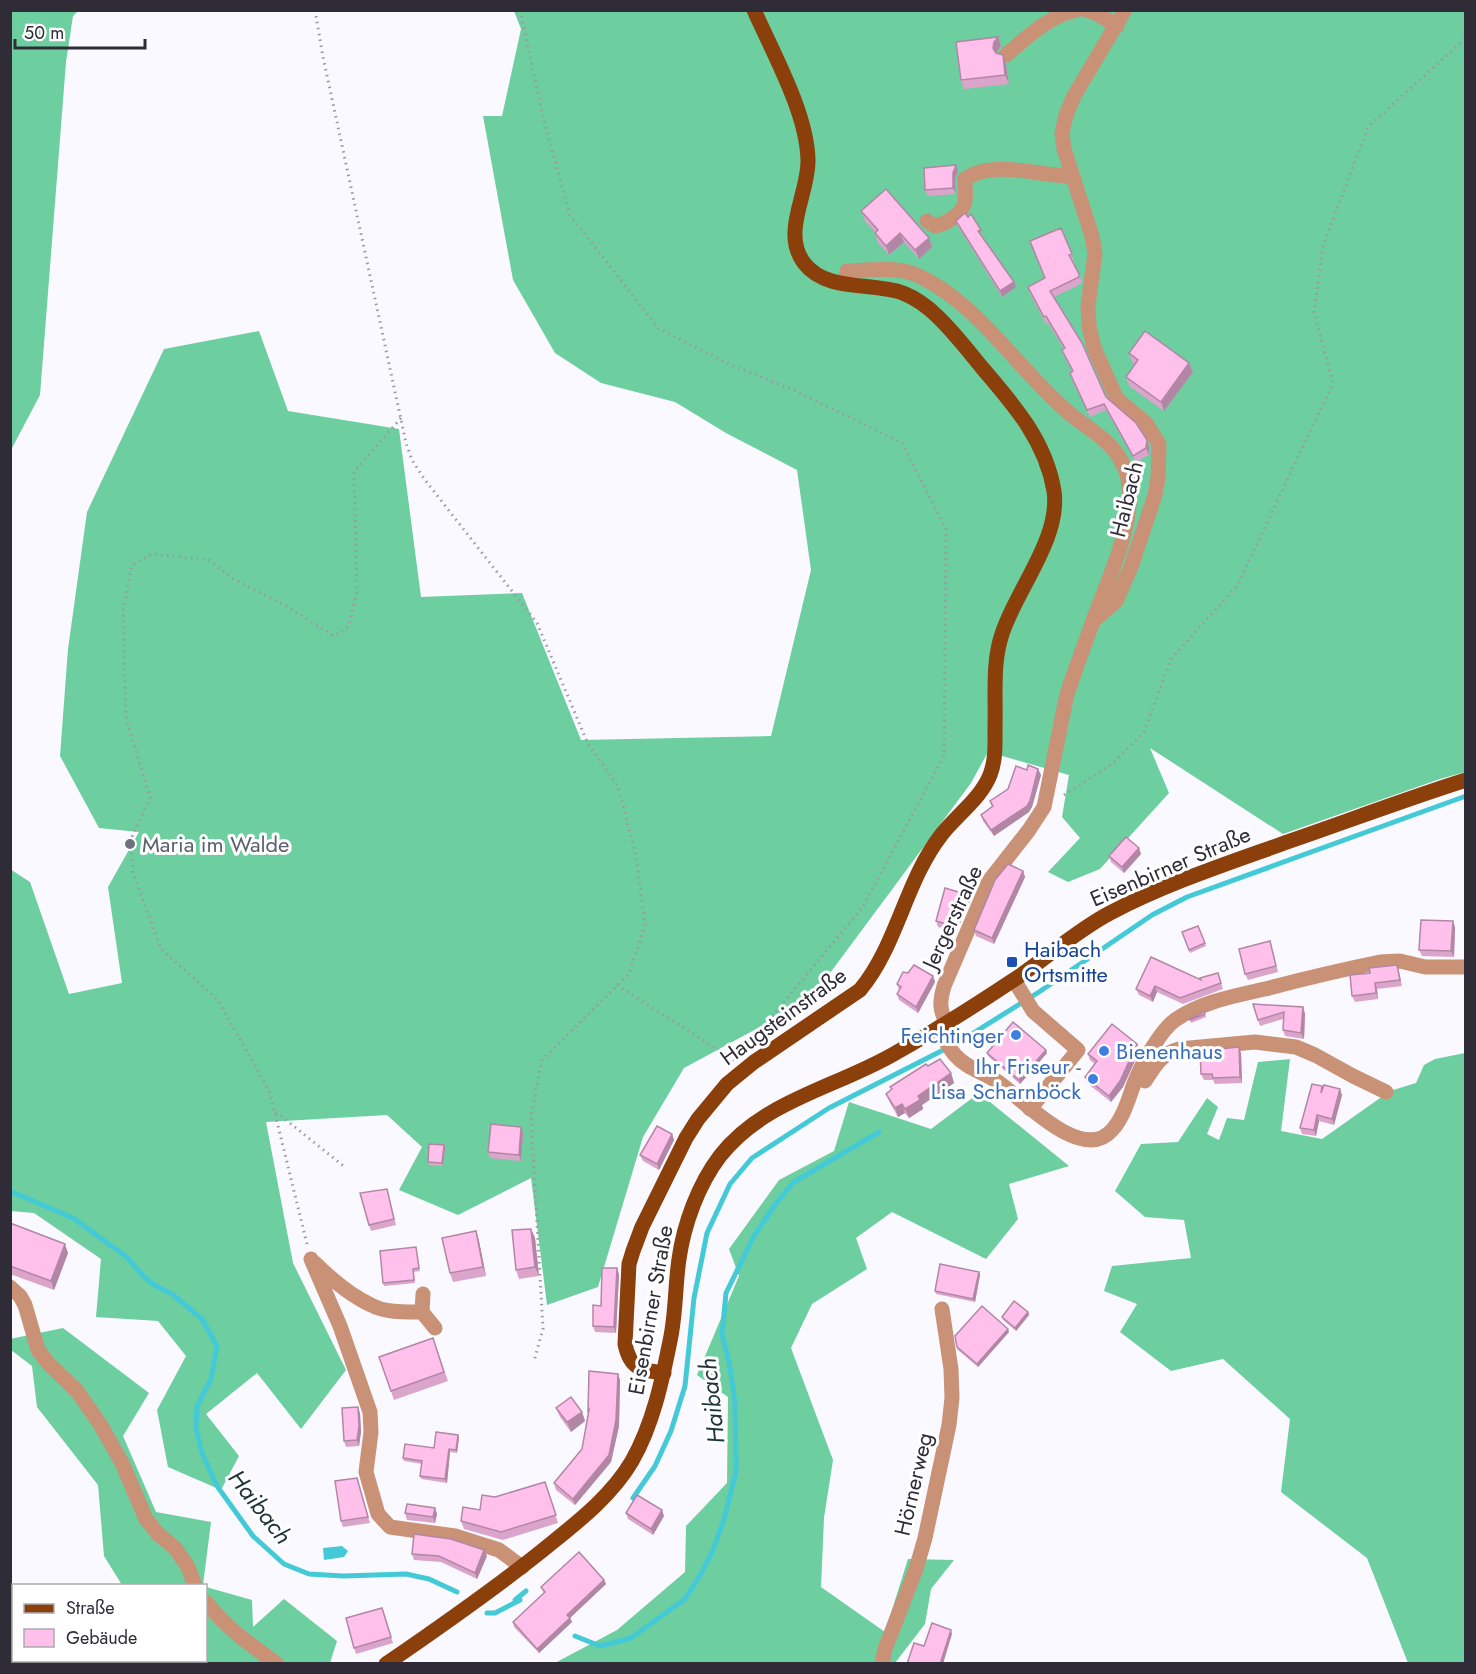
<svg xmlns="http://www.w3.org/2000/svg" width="1476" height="1674" font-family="Jost,sans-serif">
<rect width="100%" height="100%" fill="#faf9ff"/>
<g fill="#6dcea0">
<polygon points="11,10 78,11 73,16 66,62 40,395 11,450"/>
<polygon points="514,11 1465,11 1465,772 1440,779 1283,834 1150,748 1169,793 1100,869 1068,882 1048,872 1080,838 1062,817 1069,775 988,752 971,783 810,1000 684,1068 643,1137 598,1287 547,1305 531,1178 458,1215 399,1190 422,1147 387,1115 266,1122 293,1263 346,1370 301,1429 257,1373 206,1414 239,1456 221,1490 168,1467 157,1410 186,1356 158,1321 96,1317 101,1259 34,1213 11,1211 10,869 30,882 69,994 122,983 108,887 139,832 99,828 60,756 68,649 87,512 164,349 259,331 288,411 399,429 421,597 522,593 581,740 771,736 811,570 797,470 726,433 675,402 601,383 555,353 513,280 483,116 502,116 521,29"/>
<polygon points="1465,1053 1465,1663 1408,1663 1367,1558 1281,1492 1290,1419 1223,1359 1171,1371 1120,1332 1137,1304 1104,1291 1112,1266 1191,1258 1184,1220 1145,1217 1115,1191 1141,1144 1178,1142 1207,1098 1218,1107 1207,1134 1219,1140 1227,1118 1244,1120 1258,1062 1290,1059 1281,1131 1322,1139 1390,1091 1416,1083 1424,1065 1435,1059"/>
<polygon points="979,1093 1069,1166 1009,1184 1018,1219 986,1259 892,1212 856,1238 867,1269 812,1304 791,1348 833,1460 824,1518 821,1587 885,1632 908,1559 954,1560 931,1589 925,1624 895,1663 553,1664 617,1630 685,1572 686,1526 727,1483 728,1397 697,1375 739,1276 729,1249 779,1180 834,1151 849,1102 931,1129"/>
<polygon points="63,1328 149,1393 123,1436 156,1512 211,1522 203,1585 122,1585 104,1556 98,1485 37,1407 32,1366 11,1350 10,1339"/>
<polygon points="206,1587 252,1600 253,1627 284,1599 337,1641 330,1663 167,1664 167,1661 206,1660"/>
</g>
<polygon fill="#44cad6" points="342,1546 348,1551 344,1557 324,1560 323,1548"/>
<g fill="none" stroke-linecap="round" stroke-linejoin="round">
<g stroke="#44cad6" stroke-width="5">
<polyline points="10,1191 73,1218 128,1258 141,1274 154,1285 172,1294 202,1319 217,1346 211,1379 197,1406 196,1428 202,1453 217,1486 253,1536 284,1564 309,1574 343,1576 406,1574 429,1579 457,1592"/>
<polyline points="633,1498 655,1466 671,1431 685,1386 694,1298 707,1233 730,1184 752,1158 829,1108 959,1042 1039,992 1152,915 1187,897 1466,796"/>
<polyline points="515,1600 526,1591"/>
<polyline points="487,1613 495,1613 520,1600"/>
<polyline points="575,1636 600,1646 631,1638 685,1599 702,1572 713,1550 724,1519 736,1472 735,1402 729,1361 722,1335 726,1293 754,1236 777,1202 794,1182 879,1132"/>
</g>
<g stroke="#9b99a2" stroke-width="3" stroke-dasharray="1.5 4.5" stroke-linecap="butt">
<polyline points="315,10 323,57 406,443 412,460 425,480 537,623 588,744 618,786 636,855 645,925 629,974 542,1060 531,1117 543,1329 534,1361"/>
<polyline points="520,10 544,121 570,215 658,328 729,364 796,391 902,443 946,529 944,756 862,908 749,1044"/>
<polyline points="1064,795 1112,764 1144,732 1171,659 1237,586 1333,383 1314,312 1323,246 1368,127 1466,38"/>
<polyline points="617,985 734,1060"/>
<polyline points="276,1112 346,1168"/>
<polyline points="307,1244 270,1093 218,1000 161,949 133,873 131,839 150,798 126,718 123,613 132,565 152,554 209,560 233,579 286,606 334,636 349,626 357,590 354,472 401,418"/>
</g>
<g stroke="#c99276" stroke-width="15">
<polyline points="1086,10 1096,13 1117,26"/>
<path d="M1006 55C1026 38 1050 15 1077 10"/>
<path d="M927 221 935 226C942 225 947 222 953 218 969 207 965 196 965 179 994 159 1038 176 1072 176"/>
<path d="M845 283 847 271C869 270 898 266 919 276 980 305 1018 370 1069 413 1084 426 1102 435 1114 450 1120 457 1124 466 1127 474 1138 519 1109 577 1094 618"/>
<polyline points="1014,980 1033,1011 1078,1050 1030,1109"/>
<path d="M946 1022C939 1009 940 1000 944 986L989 881 1029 830 1044 807 1067 694 1076 668 1093 621 1116 601 1131 567 1155 495 1158 478 1159 444 1146 423 1117 399 1094 348 1089 326 1088 305 1095 254 1092 236 1064 149 1062 133 1066 115 1074 96 1125 10"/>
<path d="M938 1028C943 1036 948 1047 955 1055 967 1069 986 1073 1001 1084 1024 1101 1083 1164 1112 1130 1124 1117 1129 1097 1135 1081 1142 1064 1160 1031 1175 1020 1201 1002 1234 996 1265 989 1303 979 1341 970 1380 962L1400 961 1425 967H1466"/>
<path d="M1145 1081C1155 1066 1161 1054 1179 1049L1255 1042 1296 1047 1315 1055 1353 1076 1386 1092"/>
<polyline points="311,1259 340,1326 370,1412 371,1432 366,1472 378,1514 390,1527 455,1536 499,1550 522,1567"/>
<path d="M315 1263C330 1278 352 1296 371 1305 386 1313 406 1312 422 1312L435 1328"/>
<polyline points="10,1287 20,1296 25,1305 38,1350 49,1364 77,1391 100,1424 122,1463 146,1519 158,1534 175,1548 188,1567 195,1586"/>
<polyline points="422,1312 423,1294"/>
<path d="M206 1602C225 1627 251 1645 277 1664"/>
<polyline points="882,1664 885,1649 916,1569 925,1538 949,1425 952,1398 951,1369 942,1309"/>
</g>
<g stroke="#8b3f0b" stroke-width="15">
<path d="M664 1373C641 1370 630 1369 625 1344L629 1264 633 1251 642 1227 686 1138 698 1119 727 1084 754 1062 860 990C898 944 905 881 942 834 957 815 981 798 990 775 996 760 995 743 995 728 996 697 992 663 1002 634 1016 590 1061 538 1054 491 1046 442 1015 406 984 370 969 352 954 332 937 316 928 307 915 298 903 293 872 282 826 292 804 263 781 232 809 193 808 160 807 113 773 53 754 10"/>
<path d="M386 1664C440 1627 493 1590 543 1550 575 1524 611 1497 632 1461 653 1424 662 1381 670 1341 676 1314 675 1286 679 1259 684 1224 698 1185 720 1156 763 1101 834 1088 892 1055 933 1032 973 1007 1012 981 1046 959 1074 932 1110 913 1167 883 1229 863 1290 841 1348 821 1406 799 1466 780"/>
</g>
</g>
<g fill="#dba5cb">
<polygon points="998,37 1001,46 997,51 997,53 1006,65 1009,84 964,89 961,80"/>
<polygon points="958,171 955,179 956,194 928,196 925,190"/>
<polygon points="861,211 929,238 932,247 919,259 904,242 889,255 878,243 875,233 876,233 865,221"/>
<polygon points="956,221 983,235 981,236 1016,287 1002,297 958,226"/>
<polygon points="1061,228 1074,261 1073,262 1082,281 1081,284 1054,297 1106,397 1147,440 1149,447 1149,455 1136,462 1106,410 1090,417 1072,380 1070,373 1072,371 1064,356 1062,350 1064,349 1048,323 1046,324 1030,294 1028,287 1045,278"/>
<polygon points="1129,353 1189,363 1193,372 1164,411 1129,386 1126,377 1135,364 1132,362"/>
<polygon points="1038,769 1041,775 1032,807 1029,812 994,836 983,821 981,815 992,807 990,801 1008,789 1027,770"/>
<polygon points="1141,854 1124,873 1111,862 1109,856"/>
<polygon points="1023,871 1025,877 994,944 976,936 974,930"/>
<polygon points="970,901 956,932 938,927 936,921"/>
<polygon points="1198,926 1206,946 1190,953 1182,932"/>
<polygon points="1455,927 1454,957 1422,956 1419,950"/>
<polygon points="1270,941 1278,972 1248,980 1245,974"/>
<polygon points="1399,971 1402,986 1377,989 1378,999 1355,1002 1352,996 1350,975"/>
<polygon points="1218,973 1223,989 1183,1004 1157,992 1153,1002 1139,995 1136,989 1201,980"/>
<polygon points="933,976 935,982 918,1013 899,1000 897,994 899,990 897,984"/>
<polygon points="1303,1007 1305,1014 1304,1039 1285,1036 1283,1030 1283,1019 1260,1026 1258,1020"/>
<polygon points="1204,1012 1206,1017 1191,1023 1190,1019"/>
<polygon points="1137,1044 1140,1050 1123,1087 1111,1102 1087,1083 1085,1077 1095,1064 1090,1060 1088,1054"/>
<polygon points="987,1053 1047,1053 1020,1084 988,1056"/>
<polygon points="1241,1053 1242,1083 1215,1084 1213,1080 1204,1080 1201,1074"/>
<polygon points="928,1066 951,1073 954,1083 922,1105 923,1109 909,1118 905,1113 898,1117 890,1103 886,1094"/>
<polygon points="1322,1086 1323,1088 1342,1095 1334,1125 1319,1121 1316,1136 1302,1134 1300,1128"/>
<polygon points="521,1127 523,1133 521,1161 490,1158 488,1152"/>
<polygon points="672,1134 674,1140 659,1170 643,1161 640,1155"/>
<polygon points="444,1145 445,1148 443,1166 429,1165 428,1162"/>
<polygon points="387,1189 396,1225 371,1231 369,1225"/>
<polygon points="10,1223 68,1253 54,1290 10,1274"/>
<polygon points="531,1229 535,1238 539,1276 519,1279 516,1270"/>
<polygon points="476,1231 479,1241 486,1276 453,1282 450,1273"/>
<polygon points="416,1247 420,1271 414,1272 415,1283 384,1286 383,1283"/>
<polygon points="979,1272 980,1275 975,1302 936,1294 935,1291"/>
<polygon points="619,1274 616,1333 595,1332 593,1326 601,1306"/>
<polygon points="1028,1312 1029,1315 1016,1331 1003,1320 1002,1317"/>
<polygon points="1009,1332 978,1367 958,1350 957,1347"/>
<polygon points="433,1338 448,1381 394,1400 379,1357"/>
<polygon points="618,1374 620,1380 619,1426 611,1462 575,1505 556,1490 554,1483 582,1449"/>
<polygon points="556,1408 582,1412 585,1421 571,1432 560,1417"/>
<polygon points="360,1413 361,1432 359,1446 346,1447 344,1441"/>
<polygon points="458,1435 459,1438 457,1453 450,1452 447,1483 421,1479 420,1476 422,1464 404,1461 403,1458 434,1448"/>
<polygon points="545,1482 558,1523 503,1540 464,1529 461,1521 480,1510 495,1497"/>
<polygon points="359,1484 370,1523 343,1527 341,1521"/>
<polygon points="435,1508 437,1514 435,1523 407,1520 405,1513"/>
<polygon points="626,1513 664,1516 653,1535 628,1519"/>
<polygon points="412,1554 487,1556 477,1579 441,1562 414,1560"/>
<polygon points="604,1580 606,1584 570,1618 572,1622 539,1653 514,1627 513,1622 544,1593 541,1587"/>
<polygon points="384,1614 393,1643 356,1654 354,1648"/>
</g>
<g fill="#b286a5">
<polygon points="998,37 1001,46 997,51 997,57 993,48 994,42"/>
<polygon points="1003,55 1006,65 1009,84 1005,75"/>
<polygon points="956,165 958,171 955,179 956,194 953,188 953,173"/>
<polygon points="900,233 904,242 889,255 886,246"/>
<polygon points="929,238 932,247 919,259 915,250"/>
<polygon points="1014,282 1016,287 1002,297 1000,291"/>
<polygon points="1189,363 1193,372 1164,411 1161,402"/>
<polygon points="1147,440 1149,447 1149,455 1146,448"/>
<polygon points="1038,769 1041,775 1032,807 1029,812 994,836 991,830"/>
<polygon points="1139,848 1141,854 1124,873 1122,867"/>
<polygon points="1023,871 1025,877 994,944 992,938"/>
<polygon points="968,895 970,901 956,932 954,926"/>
<polygon points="1453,921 1455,927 1454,957 1451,951"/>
<polygon points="933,976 935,982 918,1013 916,1007"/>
<polygon points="1375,983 1377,989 1378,999 1376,993"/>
<polygon points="1155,986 1157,992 1153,1002 1150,996"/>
<polygon points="1303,1007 1305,1014 1304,1039 1301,1033"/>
<polygon points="1137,1044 1140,1050 1123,1087 1111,1102 1109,1096"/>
<polygon points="1239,1047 1241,1053 1242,1083 1240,1077"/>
<polygon points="1046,1050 1047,1053 1020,1084 1019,1080"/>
<polygon points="951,1073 954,1083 922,1105 923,1109 909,1118 905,1109 918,1096"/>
<polygon points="1340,1089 1342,1095 1334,1125 1332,1119"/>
<polygon points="902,1104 905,1113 898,1117 895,1108"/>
<polygon points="1317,1115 1319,1121 1316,1136 1314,1130"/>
<polygon points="521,1127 523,1133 521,1161 519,1155"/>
<polygon points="672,1134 674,1140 659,1170 657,1164"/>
<polygon points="444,1145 445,1148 443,1166 442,1163"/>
<polygon points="531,1229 535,1238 539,1276 535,1267"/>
<polygon points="476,1231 479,1241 486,1276 483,1267"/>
<polygon points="65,1244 68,1253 54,1290 51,1281"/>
<polygon points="617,1268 619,1274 616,1333 614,1327"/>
<polygon points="979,1272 980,1275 975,1302 973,1299"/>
<polygon points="1028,1312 1029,1315 1016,1331 1015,1328"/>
<polygon points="1008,1329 1009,1332 978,1367 977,1364"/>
<polygon points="618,1374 620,1380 619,1426 611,1462 575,1505 573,1499"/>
<polygon points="358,1407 360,1413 361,1432 359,1446 357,1440"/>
<polygon points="582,1412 585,1421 571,1432 567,1422"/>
<polygon points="458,1435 459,1438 457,1453 456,1450"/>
<polygon points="449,1449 450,1452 447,1483 445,1479"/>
<polygon points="435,1508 437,1514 435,1523 433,1517"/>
<polygon points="662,1510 664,1516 653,1535 651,1529"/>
<polygon points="484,1550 487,1556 477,1579 475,1573"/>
<polygon points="604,1580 606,1584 570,1618 572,1622 539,1653 537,1649 567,1615"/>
<polygon points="951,1630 952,1634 943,1664 940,1664"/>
</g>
<g fill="#ffc0ec" stroke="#b286a5" stroke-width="1.5">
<polygon points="998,37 994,42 993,48 996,53 1003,55 1005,75 961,80 956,42"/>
<polygon points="956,165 953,173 953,188 925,190 924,168"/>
<polygon points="886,189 929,238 915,250 900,233 886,246 875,233 878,230 861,211"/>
<polygon points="965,213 968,217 971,214 981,230 978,231 1014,282 1000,291 956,221"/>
<polygon points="1061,228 1072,254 1069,255 1079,274 1079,277 1050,291 1082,343 1106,397 1136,423 1147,440 1146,448 1133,456 1104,404 1087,410 1070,373 1073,371 1062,350 1065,348 1046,316 1044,317 1028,287 1045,278 1030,241"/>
<polygon points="1145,331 1189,363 1161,402 1126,377 1138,360 1129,353"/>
<polygon points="1028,765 1038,769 1030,801 1027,806 991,830 981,815 993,806 990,801 1008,789 1016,766 1027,770"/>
<polygon points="1126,837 1139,848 1122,867 1109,856"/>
<polygon points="1008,864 1023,871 992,938 974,930 995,880"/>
<polygon points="945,888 968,895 954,926 936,921"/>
<polygon points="1421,920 1453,921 1451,951 1419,950"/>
<polygon points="1198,926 1205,943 1189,950 1182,932"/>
<polygon points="1270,941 1276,966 1245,974 1239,949"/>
<polygon points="1151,957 1201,980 1200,978 1218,973 1221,983 1180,998 1155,986 1150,996 1136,989"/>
<polygon points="914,965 933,976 916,1007 897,994 901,987 897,984 903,972 908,973"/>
<polygon points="1397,965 1400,980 1375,983 1376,993 1352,996 1350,975 1370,973 1369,968"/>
<polygon points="1253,1004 1303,1007 1301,1033 1283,1030 1284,1012 1258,1020"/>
<polygon points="1204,1012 1205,1014 1190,1020 1190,1019"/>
<polygon points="1013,1022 1046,1050 1019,1080 987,1053"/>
<polygon points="1112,1024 1137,1044 1120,1081 1109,1096 1085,1077 1097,1061 1088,1054"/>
<polygon points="1239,1047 1240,1077 1213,1078 1212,1074 1201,1074 1200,1051"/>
<polygon points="940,1059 951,1073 918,1096 920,1100 905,1109 902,1104 895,1108 886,1094 892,1089 890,1087 926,1064 928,1066"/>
<polygon points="1312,1084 1322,1086 1321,1093 1324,1085 1340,1089 1332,1119 1317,1115 1314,1130 1300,1128"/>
<polygon points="491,1124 521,1127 519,1155 488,1152"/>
<polygon points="657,1126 672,1134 657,1164 640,1155"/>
<polygon points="429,1144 444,1145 442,1163 428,1162"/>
<polygon points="387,1189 394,1219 369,1225 360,1193"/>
<polygon points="10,1223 65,1244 51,1281 10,1266"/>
<polygon points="531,1229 535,1267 516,1270 512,1230"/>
<polygon points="476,1231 483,1267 450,1273 442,1238"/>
<polygon points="416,1247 419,1268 413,1269 414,1280 383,1283 380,1251"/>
<polygon points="940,1264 979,1272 973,1299 935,1291"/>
<polygon points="602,1268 617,1268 614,1327 593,1326 593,1305 601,1306"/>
<polygon points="1014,1301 1028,1312 1015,1328 1002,1317"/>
<polygon points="982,1306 1008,1329 977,1364 957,1347 955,1336"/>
<polygon points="433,1338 444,1372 391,1391 379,1357"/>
<polygon points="589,1371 618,1374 616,1420 609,1455 573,1499 554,1483 582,1449 589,1410 588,1411"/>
<polygon points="571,1397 582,1412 567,1422 556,1408"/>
<polygon points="358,1407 359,1426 357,1440 344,1441 342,1408"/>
<polygon points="436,1432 458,1435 456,1450 449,1449 445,1479 420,1476 422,1461 403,1458 405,1444 434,1448"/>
<polygon points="357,1478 368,1517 341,1521 335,1481"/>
<polygon points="545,1482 556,1515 501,1532 461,1521 463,1507 480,1510 482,1495 495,1497"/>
<polygon points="637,1495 662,1510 651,1529 626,1513"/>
<polygon points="407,1504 435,1508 433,1517 405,1513"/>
<polygon points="414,1534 451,1539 484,1550 475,1573 439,1556 412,1554"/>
<polygon points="579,1552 604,1580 567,1615 570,1618 537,1649 513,1622 545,1592 541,1587"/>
<polygon points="382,1608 391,1637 354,1648 346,1618"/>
<polygon points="932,1623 951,1630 940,1664 907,1664 914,1643 924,1646"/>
</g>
<circle fill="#6b7280" stroke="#fff" stroke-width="2" cx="130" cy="844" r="6"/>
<rect fill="#1a4fb4" stroke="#fff" stroke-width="2" x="1006" y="956" width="12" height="12" rx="3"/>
<g fill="#3f7fe0" stroke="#fff" stroke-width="2">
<circle cx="1016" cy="1035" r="6"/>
<circle cx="1104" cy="1051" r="6"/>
<circle cx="1093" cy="1079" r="6"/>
</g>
<g text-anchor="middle" stroke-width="6" stroke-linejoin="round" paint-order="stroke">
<g font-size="22" fill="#2f2c37" stroke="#fff">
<text transform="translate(1126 499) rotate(-76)" y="8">Haibach</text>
<text transform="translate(1170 866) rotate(-23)" y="8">Eisenbirner Straße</text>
<text transform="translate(952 917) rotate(-65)" y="8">Jergerstraße</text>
<text transform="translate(783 1016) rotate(-36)" y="8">Haugsteinstraße</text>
<text transform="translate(650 1310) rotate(-80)" y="8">Eisenbirner Straße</text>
<text transform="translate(913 1484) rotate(-77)" y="8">Hörnerweg</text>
</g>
<g font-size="22" fill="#5b616d" stroke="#fff" text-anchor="start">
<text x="142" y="852">Maria im Walde</text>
</g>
<g font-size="22" fill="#164399" stroke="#fff" text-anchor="start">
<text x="1024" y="957">Haibach<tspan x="1024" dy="25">Ortsmitte</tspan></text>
</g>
<g font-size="22" fill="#366cbe" stroke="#fff" text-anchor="end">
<text x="1004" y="1043">Feichtinger</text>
<text x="1116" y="1059" text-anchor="start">Bienenhaus</text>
<text x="1081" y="1074">Ihr Friseur -<tspan x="1081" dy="25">Lisa Scharnböck</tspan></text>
</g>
<g font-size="24" font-style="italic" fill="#1d3336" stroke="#fff">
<text transform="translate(712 1401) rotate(-96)" y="8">Haibach</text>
<text transform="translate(260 1507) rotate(52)" y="8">Haibach</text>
</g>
</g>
<rect width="1476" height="1674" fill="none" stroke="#2f2c37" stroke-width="24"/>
<rect x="12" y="1584" width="195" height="78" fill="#ffffff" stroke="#acabaf" stroke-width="1.5"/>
<rect x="24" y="1604" width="30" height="9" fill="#8b3f0b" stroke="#acabaf" stroke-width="1.5"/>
<text x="66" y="1614" font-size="18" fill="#2f2c37">Straße</text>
<rect x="24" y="1629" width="30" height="18" fill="#ffc0ec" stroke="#acabaf" stroke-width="1.5"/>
<text x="66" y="1644" font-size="18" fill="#2f2c37">Gebäude</text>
<path d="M15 39v9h130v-9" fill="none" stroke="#2f2c37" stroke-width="3"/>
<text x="24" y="39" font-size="18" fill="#2f2c37" stroke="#ffffff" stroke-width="4.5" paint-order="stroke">50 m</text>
</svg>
